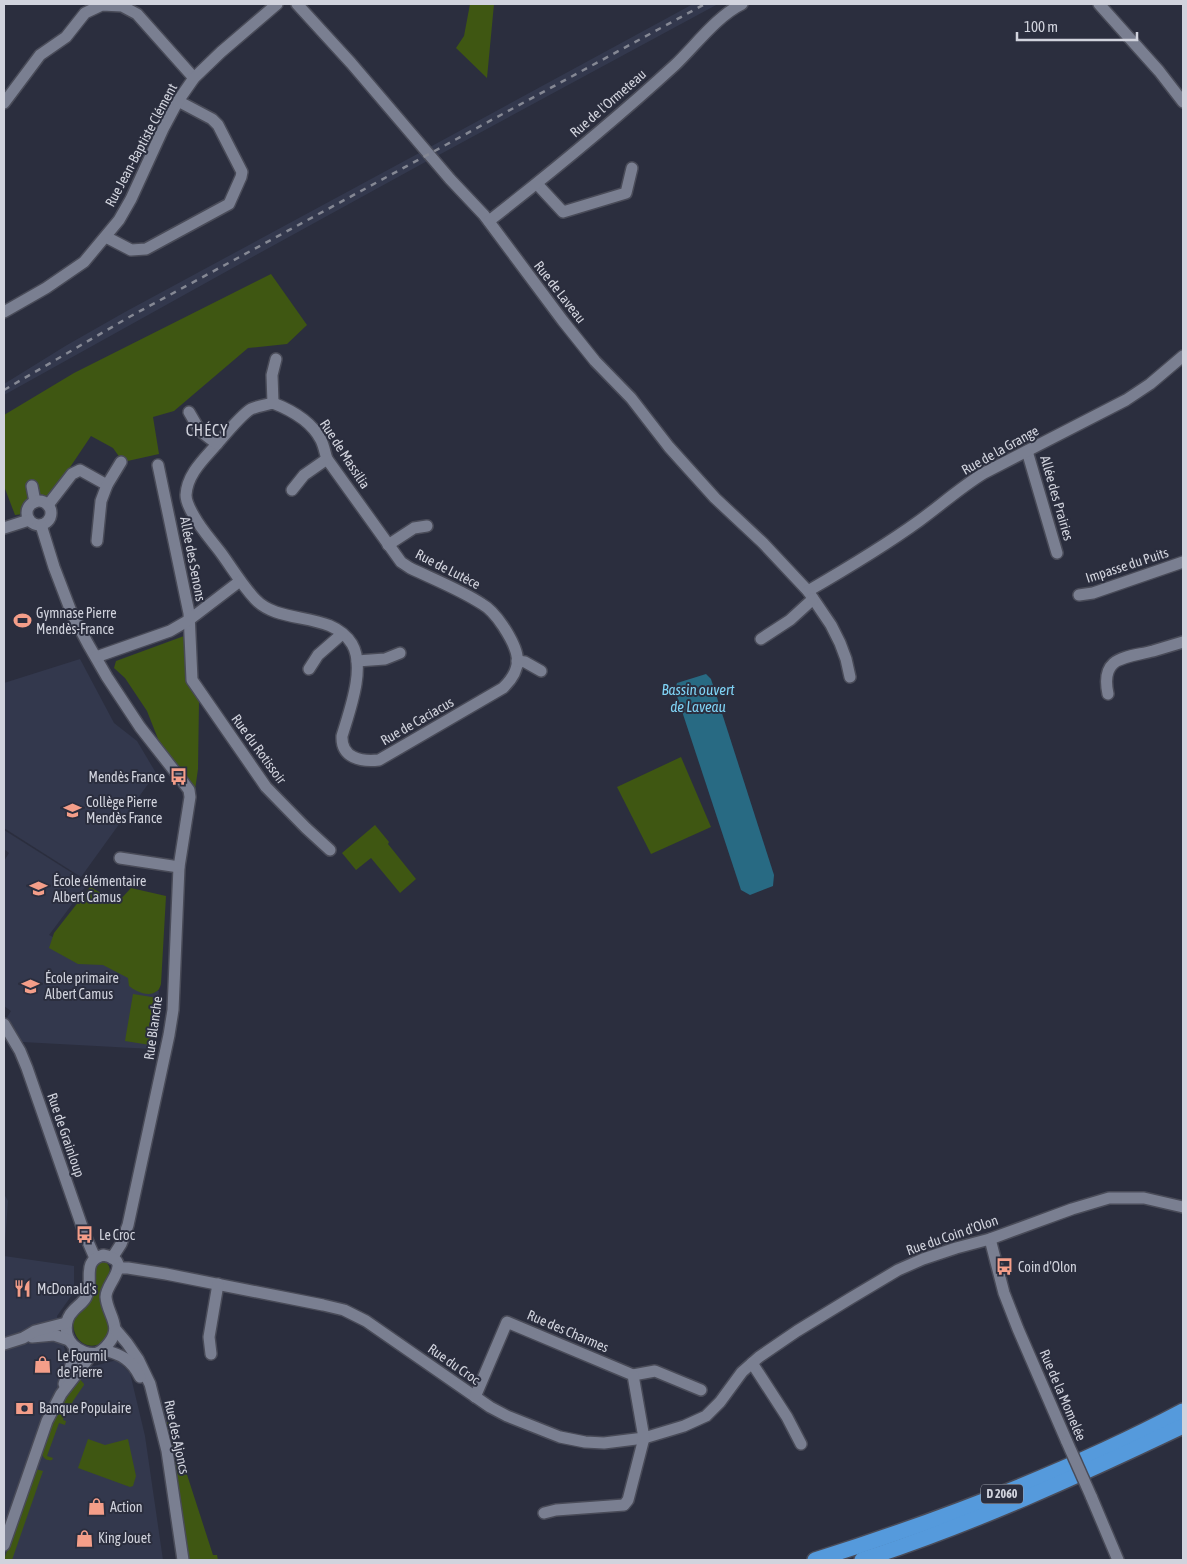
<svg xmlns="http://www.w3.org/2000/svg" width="1187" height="1564" font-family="'Asap Condensed',sans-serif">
<rect width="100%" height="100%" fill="#2b2e3e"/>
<g fill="#33384d">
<polygon points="693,4 718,4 437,156 430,147"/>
<polygon points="421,152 429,160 256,255 4,395 4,384 67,345 125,312"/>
<polygon points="80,659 114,723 137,741 156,773 81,877 4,828 4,683"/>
<polygon points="4,830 88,883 49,935 159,991 152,1049 22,1042 6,1019 11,1011 4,1006 4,861 9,853 4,849"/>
<polygon points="4,1194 8,1201 4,1256 74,1266 74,1292 57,1316 66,1355 94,1366 117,1360 130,1373 145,1436 163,1560 4,1560"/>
</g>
<g fill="#3f5712">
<polygon points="470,4 494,4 487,78 456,48 464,36"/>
<polygon points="271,274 307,325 287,344 248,348 174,411 153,417 159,454 123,462 113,448 91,436 48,500 40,498 30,499 24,507 24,514 15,515 4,486 4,415 74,373"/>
<polygon points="184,636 187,684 199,701 198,769 195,790 162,749 147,711 125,678 114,668 116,661"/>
<polygon points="681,757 711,827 651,854 617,787"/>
<polygon points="375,825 389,842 388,844 416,879 400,893 371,858 356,870 342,853"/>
<path d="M90 887 118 902 131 888 166 896 161 984C160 987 159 990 157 991 149 998 135 991 129 986L128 978 103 965 78 964 49 948 54 933Z"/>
<polygon points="133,994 158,998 150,1045 125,1041"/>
<path d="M103 1262 107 1263C116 1273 100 1286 100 1298 100 1311 114 1322 110 1335 108 1339 104 1342 102 1343 86 1351 74 1340 73 1324 76 1312 89 1307 93 1294 96 1287 95 1270 96 1266 98 1263 100 1263 103 1262Z"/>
<path d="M78 1377 84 1384V1385L73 1401 69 1410 66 1409 63 1420 66 1421 65 1425 59 1423 47 1456 53 1458 52 1460C46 1461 43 1458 41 1452L51 1423Z"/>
<polygon points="170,1422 213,1555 217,1555 218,1560 187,1560 176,1482 166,1423"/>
<polygon points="88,1439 105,1445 128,1439 136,1476 133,1486 130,1487 78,1468"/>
<polygon points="35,1469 43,1471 12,1560 4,1560"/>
</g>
<polygon fill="#286a83" points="706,674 711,679 774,875 773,886 750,895 741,890 675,690 677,683"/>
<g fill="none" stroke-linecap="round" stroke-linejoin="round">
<defs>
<g id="minor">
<polyline points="297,4 351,63 450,179 484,215 563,321 595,361 631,398 669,447 715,498 763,543 808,591 831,625 840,643 846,659 850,677"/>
<polyline points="1099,4 1159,71 1183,102"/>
<polyline points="4,103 40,55 66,37 85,13 102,5 122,6 137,14 194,78"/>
<polyline points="537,184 563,212 626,193 632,168"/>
<path d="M489 221C553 171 615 120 675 65 695 46 717 16 742 4"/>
<polyline points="106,237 131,250 146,249 229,204 241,177 242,172 218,125 212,119 178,101"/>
<polyline points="4,312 46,288 84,262 119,220 131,199 163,129 178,101 194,78 221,52 277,4"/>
<path d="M273 403C291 410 312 422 321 440 324 446 325 453 327 459L401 562 410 568C433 579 461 590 482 604 491 609 497 617 503 626 518 649 526 666 503 688L379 760C361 762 341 758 342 736 349 712 366 668 352 644 331 610 280 626 255 599 242 585 232 568 221 553 212 541 201 529 194 516 191 511 186 501 186 495 187 474 204 459 217 444 224 436 242 414 251 409 258 406 266 405 273 403Z"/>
<polyline points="273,403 272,375 276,359"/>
<polyline points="189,412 200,431 217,444"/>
<polyline points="1027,451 1057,553"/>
<polyline points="158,465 189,613 192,680 266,787 306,828 330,850"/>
<polyline points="32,486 35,502"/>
<polyline points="292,490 304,475 327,459"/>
<circle cx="39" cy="513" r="12"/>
<polyline points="48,505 72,474 80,470 107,485"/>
<polyline points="41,525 54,567 72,614 88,644 107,677 140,727 183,782 189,790 190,797 179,867 173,1010 169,1035 128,1225 121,1244 112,1258"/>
<polyline points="4,528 29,520"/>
<polyline points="97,541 101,501 107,485 121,462"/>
<polyline points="388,545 414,528 427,526"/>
<path d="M808 591C846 569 883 547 919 521 941 505 961 487 984 473L1126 400 1150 384 1183 356"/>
<polyline points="1079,595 1093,593 1183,562"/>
<polyline points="761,639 790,620 813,599"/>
<polyline points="96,657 170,631 189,620 240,581"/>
<polyline points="357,661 385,659 400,653"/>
<polyline points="517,661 525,662 541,671"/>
<polyline points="309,669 318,655 342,634"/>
<path d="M1108 694C1100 656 1125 658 1153 651 1163 648 1173 645 1183 642"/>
<polyline points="120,858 179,867"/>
<polyline points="4,1024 20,1051 27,1068 85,1235 95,1258"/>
<polyline points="990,1239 1004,1293 1018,1329 1067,1442"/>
<path d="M103 1255C136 1261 105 1283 106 1297 107 1314 123 1326 109 1343 106 1347 102 1351 97 1353 89 1355 79 1351 73 1345 64 1336 64 1320 73 1311 77 1306 83 1303 86 1297 95 1280 80 1262 103 1255Z"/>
<polyline points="118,1268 128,1268 166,1274 323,1305 344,1310 366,1321 490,1407 507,1416 560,1437 585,1442 604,1443 644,1438 684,1426 706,1416 720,1402 742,1372 759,1357 797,1331 851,1298 898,1270 923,1259 956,1248 990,1239 1072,1209 1109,1198 1144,1198 1183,1207"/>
<polyline points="116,1330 127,1343 138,1359 150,1384 167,1451 183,1560"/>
<polyline points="32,1337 54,1335 69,1340"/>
<polyline points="4,1344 23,1338 35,1331 66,1323"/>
<path d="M103 1350C121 1354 132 1360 140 1377"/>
<polyline points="211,1354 209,1337 218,1284"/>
<polyline points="752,1363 787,1417 801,1444"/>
<polyline points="633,1375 655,1371 701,1390"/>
<polyline points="64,1384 73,1360 75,1348"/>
<polyline points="475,1397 507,1322 633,1375 644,1438 628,1500 624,1505 556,1510 544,1513"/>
<polyline points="1091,1496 1118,1560"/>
<polyline points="4,1545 47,1421 61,1394 92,1354"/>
</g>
<g id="highway">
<path d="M815 1560C941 1520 1066 1473 1183 1411"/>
<path d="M862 1560C973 1524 1078 1476 1183 1426"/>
</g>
</defs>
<use href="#minor" stroke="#494b58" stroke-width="14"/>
<use href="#highway" stroke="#494b58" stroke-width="18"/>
<use href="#minor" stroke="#7a7f91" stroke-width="11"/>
<use href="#highway" stroke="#559adc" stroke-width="15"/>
<polyline stroke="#858894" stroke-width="2.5" stroke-dasharray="6 6" stroke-linecap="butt" points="4,390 131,316 705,4"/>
<defs>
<polyline id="minor-bridge" points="1067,1442 1091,1496"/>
</defs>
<use href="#minor-bridge" stroke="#494b58" stroke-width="14" stroke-linecap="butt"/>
<use href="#minor-bridge" stroke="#7a7f91" stroke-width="11"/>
</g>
<defs>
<symbol id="stadium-bare" viewBox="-9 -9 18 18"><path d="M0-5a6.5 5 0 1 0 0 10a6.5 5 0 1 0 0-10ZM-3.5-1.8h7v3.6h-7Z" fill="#f49e89" stroke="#2b2e3e" stroke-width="2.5" paint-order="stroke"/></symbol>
<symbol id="bus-bare" viewBox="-9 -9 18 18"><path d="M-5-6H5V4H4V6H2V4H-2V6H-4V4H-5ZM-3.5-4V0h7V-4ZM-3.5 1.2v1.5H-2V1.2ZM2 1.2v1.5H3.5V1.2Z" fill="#f49e89" stroke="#2b2e3e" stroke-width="2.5" paint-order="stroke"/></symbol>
<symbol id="school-bare" viewBox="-9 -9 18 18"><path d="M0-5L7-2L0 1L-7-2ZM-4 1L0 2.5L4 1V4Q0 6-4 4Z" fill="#f49e89" stroke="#2b2e3e" stroke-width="2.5" paint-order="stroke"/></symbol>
<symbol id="restaurant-bare" viewBox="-9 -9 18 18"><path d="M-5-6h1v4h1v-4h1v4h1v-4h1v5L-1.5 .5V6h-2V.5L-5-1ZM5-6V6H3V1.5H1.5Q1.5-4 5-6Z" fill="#f49e89" stroke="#2b2e3e" stroke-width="2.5" paint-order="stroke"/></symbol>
<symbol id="shop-bare" viewBox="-9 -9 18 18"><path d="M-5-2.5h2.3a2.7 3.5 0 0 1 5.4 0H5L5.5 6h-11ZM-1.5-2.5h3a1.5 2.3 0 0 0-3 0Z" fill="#f49e89" stroke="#2b2e3e" stroke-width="2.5" paint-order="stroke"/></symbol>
<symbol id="bank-bare" viewBox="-9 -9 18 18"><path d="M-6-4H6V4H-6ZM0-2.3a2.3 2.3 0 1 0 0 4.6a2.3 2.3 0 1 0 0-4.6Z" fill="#f49e89" stroke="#2b2e3e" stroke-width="2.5" paint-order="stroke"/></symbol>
</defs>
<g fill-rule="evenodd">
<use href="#stadium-bare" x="10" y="608" width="25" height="25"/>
<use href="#bus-bare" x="166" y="764" width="25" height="25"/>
<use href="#school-bare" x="60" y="798" width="25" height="25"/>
<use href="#school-bare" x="26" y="876" width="25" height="25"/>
<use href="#school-bare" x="18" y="974" width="25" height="25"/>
<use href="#bus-bare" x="72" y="1222" width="25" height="25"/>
<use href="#bus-bare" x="992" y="1254" width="25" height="25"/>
<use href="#restaurant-bare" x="10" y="1276" width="25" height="25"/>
<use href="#shop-bare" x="30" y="1352" width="25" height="25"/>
<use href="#bank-bare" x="12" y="1396" width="25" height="25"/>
<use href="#shop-bare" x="84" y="1494" width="25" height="25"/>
<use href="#shop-bare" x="72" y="1526" width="25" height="25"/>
</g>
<g text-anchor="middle" stroke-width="4" stroke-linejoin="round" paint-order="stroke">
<rect fill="#2b2e3e" stroke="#9fa2ad" stroke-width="1" x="981" y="1484.5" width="42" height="19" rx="4"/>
<g font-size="12" font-weight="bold" fill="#d1d3dd">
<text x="1002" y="1498">D 2060</text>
</g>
<g font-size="14" fill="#d1d3dd" stroke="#2b2e3e">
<text transform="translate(608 103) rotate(-41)" y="5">Rue de l'Ormeteau</text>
<text transform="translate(141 145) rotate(-62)" y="5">Rue Jean-Baptiste Clément</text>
<text transform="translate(560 292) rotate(52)" y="5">Rue de Laveau</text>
<text transform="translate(1000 450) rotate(-29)" y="5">Rue de la Grange</text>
<text transform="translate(345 454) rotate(57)" y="5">Rue de Massilia</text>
<text transform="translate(1057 498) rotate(74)" y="5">Allée des Prairies</text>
<text transform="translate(193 559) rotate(79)" y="5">Allée des Senons</text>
<text transform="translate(1127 565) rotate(-18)" y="5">Impasse du Puits</text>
<text transform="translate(448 569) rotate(27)" y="5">Rue de Lutèce</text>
<text transform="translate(417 721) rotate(-30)" y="5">Rue de Caciacus</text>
<text transform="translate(259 749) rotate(54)" y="5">Rue du Rotissoir</text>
<text transform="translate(153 1028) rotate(-82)" y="5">Rue Blanche</text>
<text transform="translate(66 1135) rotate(71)" y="5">Rue de Grainloup</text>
<text transform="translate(952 1235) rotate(-19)" y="5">Rue du Coin d'Olon</text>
<text transform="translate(568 1331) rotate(23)" y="5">Rue des Charmes</text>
<text transform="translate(454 1364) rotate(35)" y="5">Rue du Croc</text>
<text transform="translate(1063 1395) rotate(67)" y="5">Rue de la Momelée</text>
<text transform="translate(177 1437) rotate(78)" y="5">Rue des Ajoncs</text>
</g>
<g font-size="14" fill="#d1d3dd" stroke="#2b2e3e" text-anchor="start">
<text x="36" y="618">Gymnase Pierre<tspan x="36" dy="16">Mendès-France</tspan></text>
<text x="165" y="782" text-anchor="end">Mendès France</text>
<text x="86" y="807">Collège Pierre<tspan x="86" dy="16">Mendès France</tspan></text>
<text x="53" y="886">École élémentaire<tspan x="53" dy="16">Albert Camus</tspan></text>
<text x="45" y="983">École primaire<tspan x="45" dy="16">Albert Camus</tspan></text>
<text x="99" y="1240">Le Croc</text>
<text x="1018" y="1272">Coin d'Olon</text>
<text x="37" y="1294">McDonald's</text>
<text x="57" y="1361">Le Fournil<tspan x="57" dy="16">de Pierre</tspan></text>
<text x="39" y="1413">Banque Populaire</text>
<text x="110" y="1512">Action</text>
<text x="98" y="1543">King Jouet</text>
</g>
<g font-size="15" font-style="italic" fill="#7fd3f5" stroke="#2b2e3e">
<text x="698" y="695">Bassin ouvert<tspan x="698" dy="17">de Laveau</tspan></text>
</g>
<g font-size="16" letter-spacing="1" fill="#d1d3dd" stroke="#2b2e3e">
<text x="207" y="436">CHÉCY</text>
</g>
</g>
<rect width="1187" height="1564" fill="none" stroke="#d1d3dd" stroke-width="10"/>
<path d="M1017 32v8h120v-8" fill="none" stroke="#d1d3dd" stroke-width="2.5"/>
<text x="1024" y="32" font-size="15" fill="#d1d3dd" stroke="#2b2e3e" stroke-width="4" paint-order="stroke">100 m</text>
</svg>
